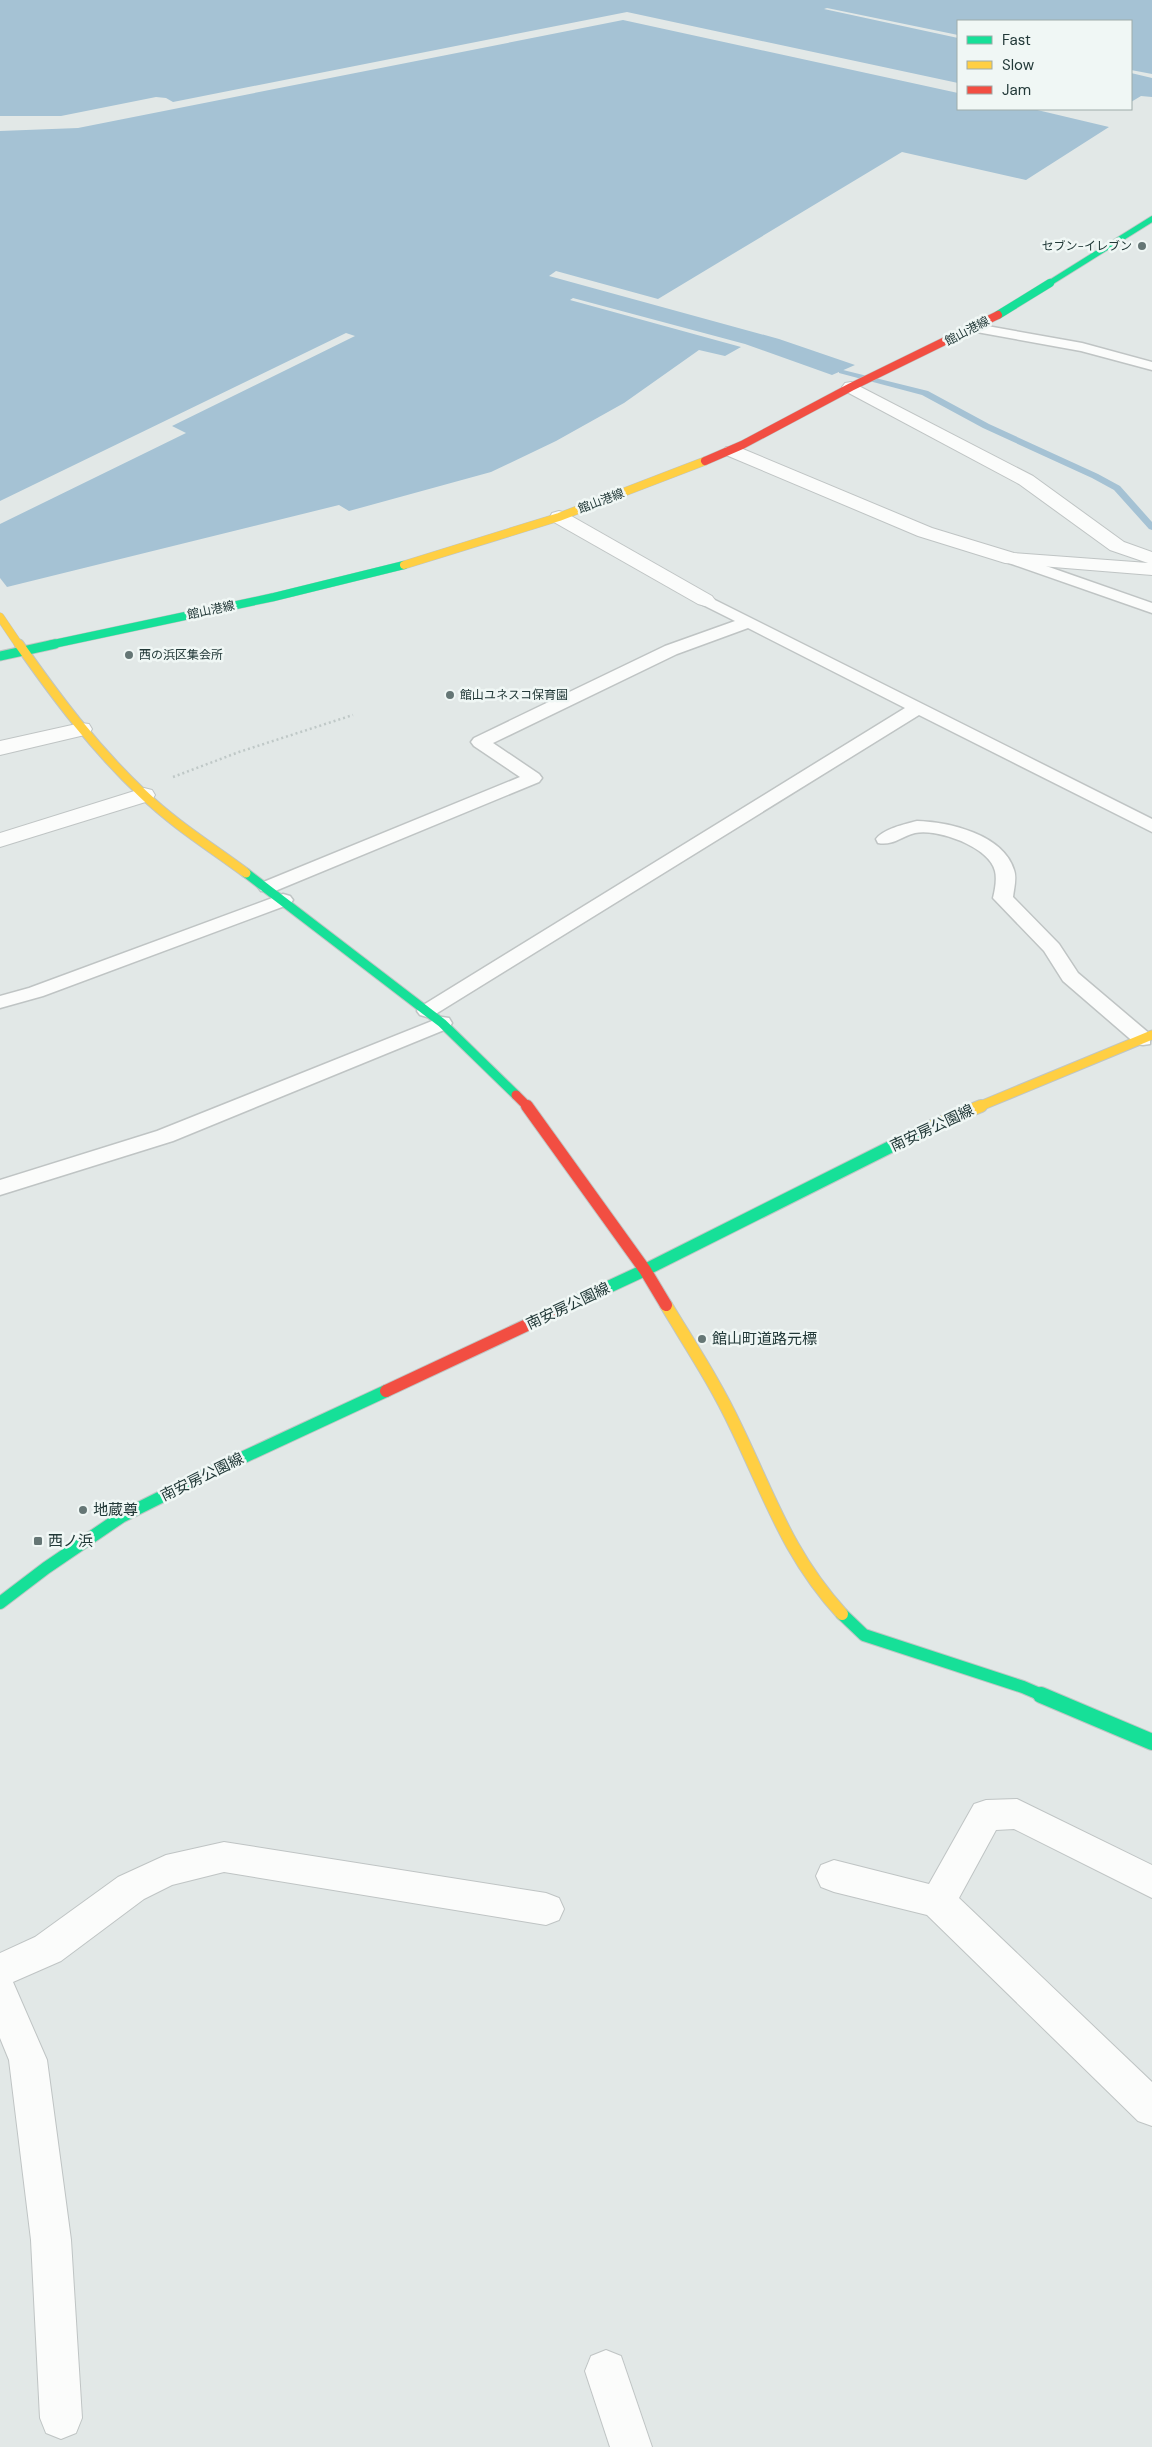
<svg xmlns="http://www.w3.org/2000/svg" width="1152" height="2447" font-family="'DM Sans','Noto Sans JP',sans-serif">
<rect width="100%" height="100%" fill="#e2e8e7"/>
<g fill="#a5c2d4">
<polygon points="0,0 1152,0 1152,74 1131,70 1131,21 958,21 958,35 827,8 824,9 958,38 958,83 627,12 173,102 166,98 156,97 61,116 0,116"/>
<polygon points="623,20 958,93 958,109 1033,109 1109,127 1026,180 902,152 658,299 556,271 549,276 779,339 855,365 832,375 745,344 573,298 570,300 741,347 725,356 699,350 624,403 556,441 491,472 349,511 339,505 7,587 0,578 0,524 186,433 172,426 355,336 346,333 0,501 0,131 78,128"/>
<polygon points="1131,73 1152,78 1152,97 1141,96 1131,102"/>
</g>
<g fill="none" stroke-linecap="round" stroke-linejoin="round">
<polygon fill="#a5c2d4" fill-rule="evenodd" points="839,369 928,391 989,424 1098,474 1120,486 1152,522 1152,530 1149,529 1114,490 1092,478 983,428 922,395 839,373"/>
<defs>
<g id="lane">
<polygon points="976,324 1082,343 1152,362 1152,370 1081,351 971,331 969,328 971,325"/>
<polygon points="1012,554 1152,603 1152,613 1006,562 1004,559"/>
<polygon points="705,595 1152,819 1152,832 919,715 434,1015 427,1017 420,1015 417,1011 420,1007 905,708 748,628 677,654 493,743 539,774 542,778 539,782 275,891 261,891 258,887 261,883 520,777 474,746 471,742 474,738 665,646 735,621 699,603 697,600 699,597"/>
<path d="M917 821C949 822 1003 834 1014 870 1017 878 1014 888 1013 897L1059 944 1078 973 1150 1034V1044L1143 1045 1136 1044 1063 981 1044 951 993 898C995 890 997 879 995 871 990 847 937 828 915 833 902 836 893 846 878 843L876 839C883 829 905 824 917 821Z"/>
<polygon points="283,894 290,896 293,900 290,904 43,996 0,1008 0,996 29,988"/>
<polygon points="442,1017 449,1018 452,1023 449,1028 173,1141 0,1195 0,1180 157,1131"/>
</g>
<g id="street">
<polygon points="851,382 1033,476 1124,542 1152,552 1152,575 1005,563 918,536 726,455 723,451 726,447 738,447 932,528 1014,553 1148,563 1110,550 1019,484 845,391 842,387 845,383"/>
<polygon points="559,511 566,513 712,596 715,600 712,604 705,606 698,604 552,521 550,517 552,513"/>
<polygon points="81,723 89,724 92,729 89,734 0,755 0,741"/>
<polygon points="144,788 152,790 155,795 152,800 0,847 0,833"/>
<polygon points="1017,1799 1152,1865 1152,1898 1014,1829 996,1830 959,1898 1152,2082 1152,2126 1138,2121 927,1915 834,1892 821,1887 816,1876 821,1865 834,1860 929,1884 974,1804 986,1800"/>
<polygon points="224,1842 546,1893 559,1898 564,1909 559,1920 546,1925 224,1872 172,1885 144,1899 61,1961 13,1982 47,2060 71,2240 82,2418 76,2433 61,2439 46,2433 40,2418 31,2240 9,2060 0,2038 0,1953 35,1937 118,1877 166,1855"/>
<polygon points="606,2350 621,2356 652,2447 610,2447 585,2371 591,2356"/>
</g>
<polyline id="fast-far4" points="1048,284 1152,219"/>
<g id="fast-far3">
<polyline points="998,315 1050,283"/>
<polyline points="49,645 274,597 404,565"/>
</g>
<g id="fast-far2">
<polyline points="0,656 55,644"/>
<polyline points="246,873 442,1023 516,1095"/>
</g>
<g id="fast-far1">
<polyline points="561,1309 645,1270 932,1126"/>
<polyline points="0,1603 46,1568 121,1517 203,1476 386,1391"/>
<polyline points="842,1614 864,1635 1023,1687 1044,1696"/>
</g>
<polyline id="fast" points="1041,1695 1152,1742"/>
<g id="slow-far2">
<polyline points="404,565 559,517 705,461"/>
<polyline points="0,617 19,645"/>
</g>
<g id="slow-far1">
<path d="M19 644C56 697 95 749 143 794 174 824 211 847 246 873"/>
<polyline points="978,1107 1152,1035"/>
</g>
<g id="slow">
<polyline points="932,1126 981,1106"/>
<path d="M666 1305C690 1345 716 1384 736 1427 770 1497 788 1555 842 1614"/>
</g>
<polyline id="jam-far2" points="705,461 742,445 851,387 998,315"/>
<polyline id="jam-far1" points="516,1095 528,1107"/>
<g id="jam">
<polyline points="527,1106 645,1270 666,1305"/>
<polyline points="386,1391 561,1309"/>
</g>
</defs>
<use href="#lane" stroke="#bfc4c4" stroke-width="3"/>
<use href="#street" stroke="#bfc4c4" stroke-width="2"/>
<use href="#fast-far4" stroke="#bfc5c4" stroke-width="7"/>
<use href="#fast-far3" stroke="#bfc5c4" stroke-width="9"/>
<use href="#fast-far2" stroke="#bfc5c4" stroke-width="11"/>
<use href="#fast-far1" stroke="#bfc5c4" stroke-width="14"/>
<use href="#fast" stroke="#bfc5c4" stroke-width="18"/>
<use href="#slow-far2" stroke="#bfc5c4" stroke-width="9"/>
<use href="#slow-far1" stroke="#bfc5c4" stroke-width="11"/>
<use href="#slow" stroke="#bfc5c4" stroke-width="14"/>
<use href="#jam-far2" stroke="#bfc5c4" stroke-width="9"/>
<use href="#jam-far1" stroke="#bfc5c4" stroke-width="11"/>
<use href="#jam" stroke="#bfc5c4" stroke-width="14"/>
<polyline stroke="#bfc8c7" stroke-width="2.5" stroke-dasharray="2 3" stroke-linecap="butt" points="173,777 239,752 353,715"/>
<use href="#lane" fill="#fbfcfb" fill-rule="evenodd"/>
<use href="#street" fill="#fbfcfb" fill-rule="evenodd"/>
<use href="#fast-far4" stroke="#16e098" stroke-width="5.5"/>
<use href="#fast-far3" stroke="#16e098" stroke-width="8"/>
<use href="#fast-far2" stroke="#16e098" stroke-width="9"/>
<use href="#fast-far1" stroke="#16e098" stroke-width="12"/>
<use href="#fast" stroke="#16e098" stroke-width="16"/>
<use href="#slow-far2" stroke="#ffcf43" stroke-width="8"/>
<use href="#slow-far1" stroke="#ffcf43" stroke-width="9"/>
<use href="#slow" stroke="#ffcf43" stroke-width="12"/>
<use href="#jam-far2" stroke="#f24e42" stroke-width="8"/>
<use href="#jam-far1" stroke="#f24e42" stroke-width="9"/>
<use href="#jam" stroke="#f24e42" stroke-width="12"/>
</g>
<g fill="#657675" stroke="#f0f7f5" stroke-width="2">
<circle cx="1142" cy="246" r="5"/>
<circle cx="129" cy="655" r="5"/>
<circle cx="450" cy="695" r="5"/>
<circle cx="702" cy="1339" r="5"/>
<circle cx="83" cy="1510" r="5"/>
<rect x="33" y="1536" width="10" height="10" rx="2.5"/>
</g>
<g text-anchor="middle" stroke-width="5" stroke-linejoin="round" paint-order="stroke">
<g font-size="12" fill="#223938" stroke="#f0f7f5" text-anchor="start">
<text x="1132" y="250" text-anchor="end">セブン-イレブン</text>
<text x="139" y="659">西の浜区集会所</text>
<text x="460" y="699">館山ユネスコ保育園</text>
</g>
<g font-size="12" fill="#223938" stroke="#f0f7f5">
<text transform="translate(967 331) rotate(-28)" y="4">館山港線</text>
<text transform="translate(601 501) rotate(-21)" y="4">館山港線</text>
<text transform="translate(211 610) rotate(-12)" y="4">館山港線</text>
</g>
<g font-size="15" fill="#223938" stroke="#f0f7f5">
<text transform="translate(932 1128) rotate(-25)" y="5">南安房公園線</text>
<text transform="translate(568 1306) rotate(-25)" y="5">南安房公園線</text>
<text transform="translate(202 1477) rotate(-26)" y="5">南安房公園線</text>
</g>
<g font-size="15" fill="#223938" stroke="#f0f7f5" text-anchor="start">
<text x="712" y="1344">館山町道路元標</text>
<text x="93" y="1515">地蔵尊</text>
<text x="48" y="1546">西ノ浜</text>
</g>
</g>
<rect x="957" y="20" width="175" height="90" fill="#f0f7f5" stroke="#9eaba9"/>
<rect x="967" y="36" width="25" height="8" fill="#16e098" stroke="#9eaba9"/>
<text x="1002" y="45" font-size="15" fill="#223938">Fast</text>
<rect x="967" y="61" width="25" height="8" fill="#ffcf43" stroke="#9eaba9"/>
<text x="1002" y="70" font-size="15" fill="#223938">Slow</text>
<rect x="967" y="86" width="25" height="8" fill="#f24e42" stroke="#9eaba9"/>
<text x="1002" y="95" font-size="15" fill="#223938">Jam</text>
</svg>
